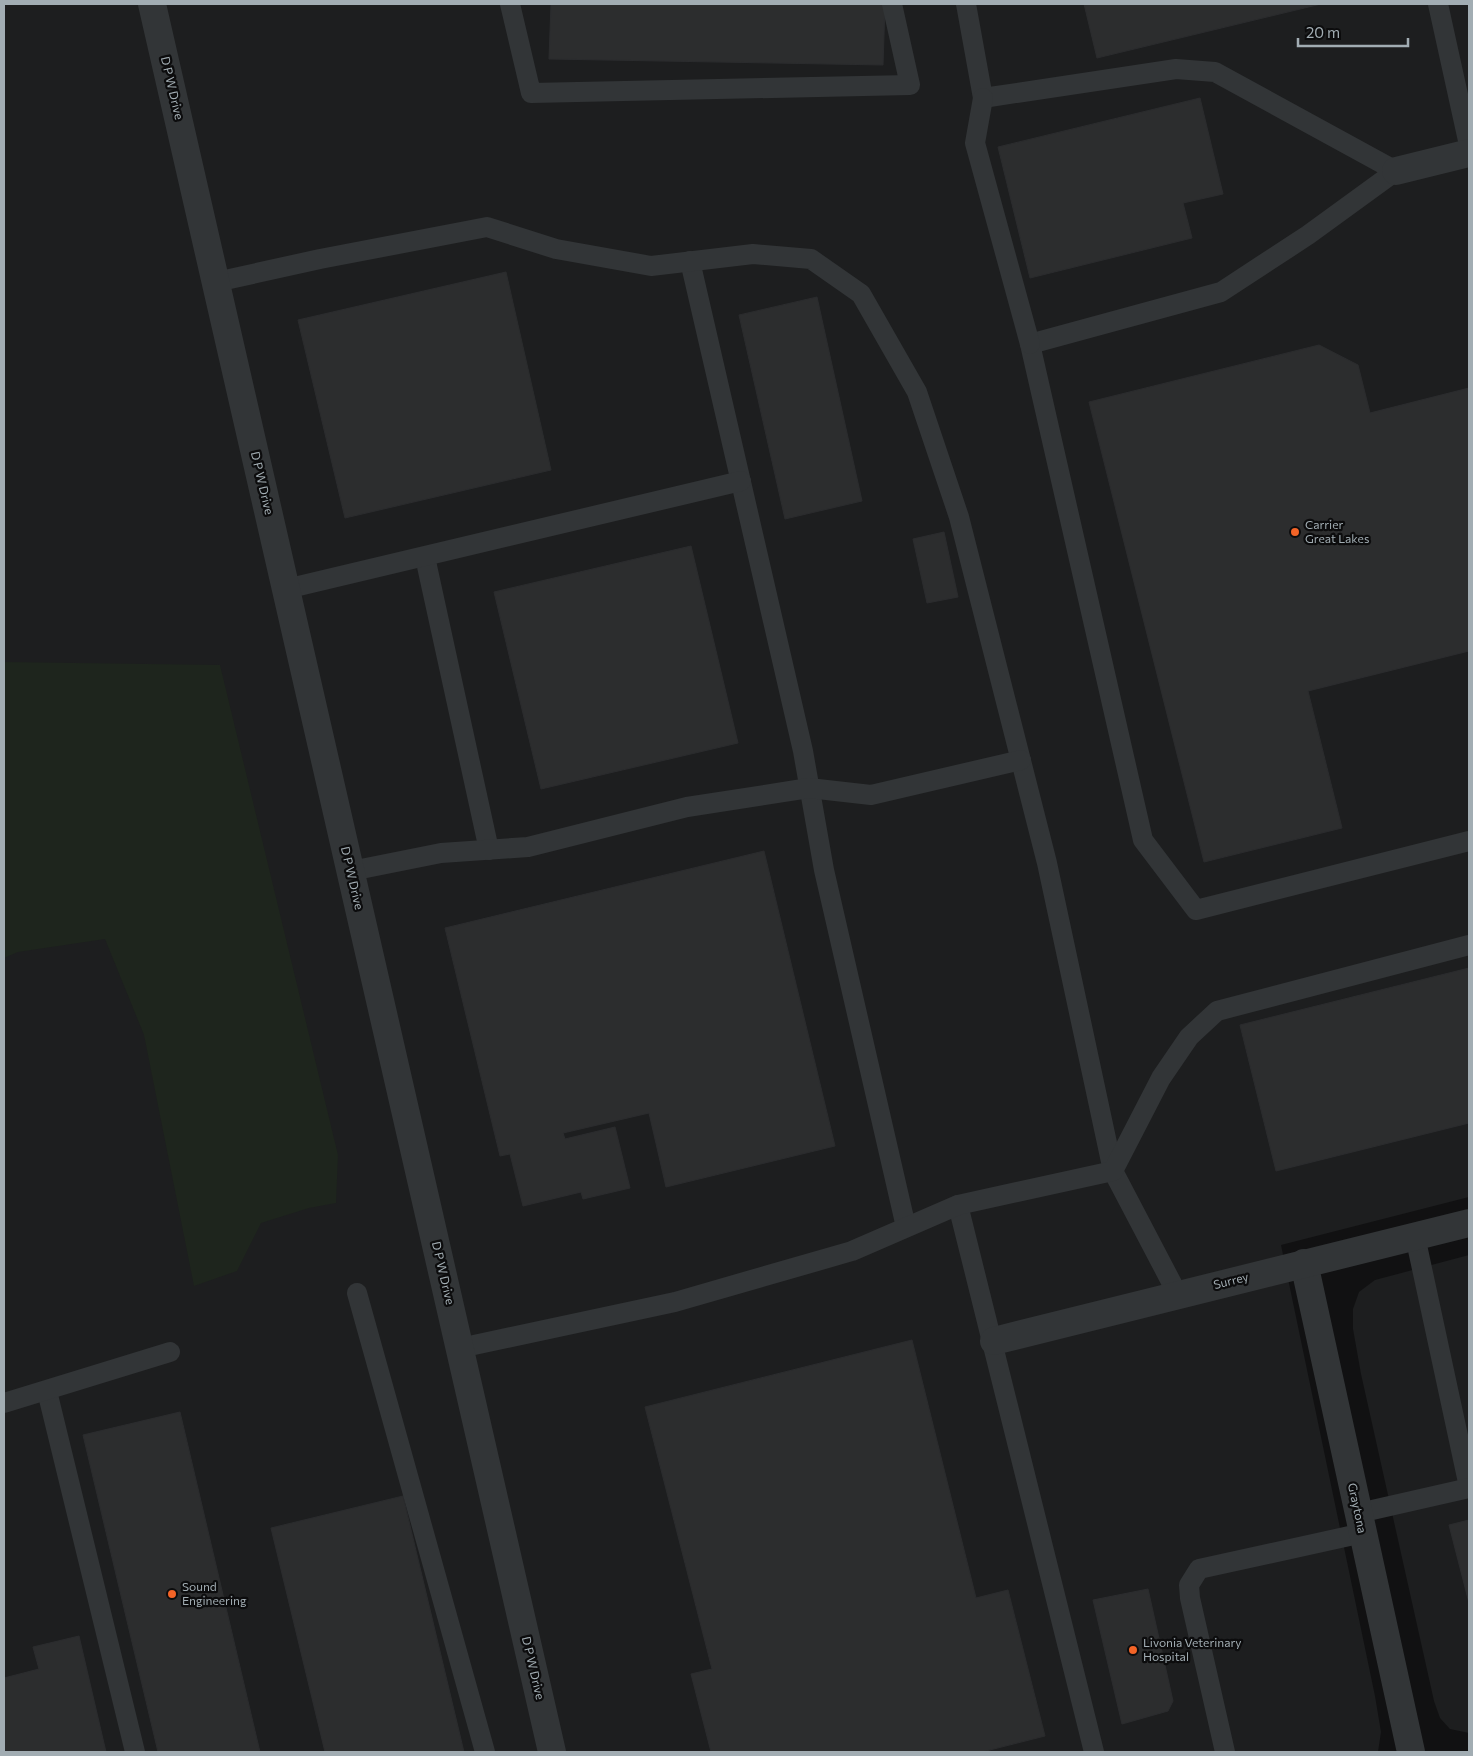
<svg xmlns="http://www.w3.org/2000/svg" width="1473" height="1756" font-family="Commissioner,sans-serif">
<rect width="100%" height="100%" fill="#111112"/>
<g fill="#1d1e1f">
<polygon points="4,4 1469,4 1469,1197 1281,1245 1375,1696 1381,1732 1378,1752 4,1752"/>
<polygon points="1469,1255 1469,1733 1450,1729 1440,1718 1434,1701 1361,1374 1353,1329 1353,1309 1359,1292 1375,1280"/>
</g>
<polygon fill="#1e251d" points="4,662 220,665 338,1155 336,1203 309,1208 261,1223 237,1271 194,1286 144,1035 105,939 18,952 4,958"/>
<g fill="#2c2d2e" stroke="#2b2c2e">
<polygon points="551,4 885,4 883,65 549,59"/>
<polygon points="1084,4 1321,4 1097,58"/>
<polygon points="1200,98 1223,194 1183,203 1192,238 1030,278 998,147"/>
<polygon points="506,272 551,470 345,518 298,320"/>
<polygon points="817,297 862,501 785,519 739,315"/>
<polygon points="1319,345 1358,365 1370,413 1469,388 1469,651 1308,691 1342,828 1204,862 1089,402"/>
<polygon points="944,532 958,597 927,603 913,539"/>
<polygon points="691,546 738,743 541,789 494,592"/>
<polygon points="764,851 835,1146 666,1187 649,1113 563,1133 565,1139 615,1127 630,1188 583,1199 581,1192 523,1206 510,1154 500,1156 445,928"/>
<polygon points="1469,968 1469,1123 1276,1171 1240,1025"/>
<polygon points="912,1340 976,1598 1008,1590 1045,1736 982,1752 711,1752 691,1674 712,1669 645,1407"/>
<polygon points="180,1412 260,1752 158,1752 83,1435"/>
<polygon points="403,1496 464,1752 325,1752 271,1528"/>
<polygon points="1469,1520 1469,1603 1449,1525"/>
<polygon points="1148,1589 1173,1701 1168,1711 1122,1724 1093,1600"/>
<polygon points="79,1636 106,1752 4,1752 4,1678 39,1669 33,1647"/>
</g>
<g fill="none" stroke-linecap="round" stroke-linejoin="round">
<g stroke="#323537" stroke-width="20">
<polyline points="510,4 531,93 910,85 892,4"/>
<polyline points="966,4 983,98 1176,69 1215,72 1396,171 1308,235 1221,292 1030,344 1143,840 1196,910 1469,841"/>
<polyline points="1438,4 1469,145"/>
<polyline points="983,98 975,143 1030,344"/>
<polyline points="690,261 803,751 824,870 906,1227"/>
<polyline points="216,282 320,259 487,227 556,249 651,266 753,254 811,259 861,294 917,392 959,517 1047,863 1113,1171 1178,1295"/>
<polyline points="425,557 489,850"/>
<polyline points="286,589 741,481"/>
<polyline points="351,871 441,853 528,847 687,807 809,788 871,795 1021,760"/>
<path d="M958 1205C1005 1387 1048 1570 1094 1752"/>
<polyline points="1415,1236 1469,1487"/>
<polyline points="357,1293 485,1752"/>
<polyline points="460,1348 675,1302 852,1251 958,1205 1113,1171 1161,1078 1189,1037 1217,1011 1469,945"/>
<polyline points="47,1391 135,1752"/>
<polyline points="4,1403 170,1352"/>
<polyline points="1359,1513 1469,1488"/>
<polyline points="1225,1752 1190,1598 1189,1585 1199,1569 1363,1533"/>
</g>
<g stroke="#323537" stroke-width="28">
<polyline points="152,4 552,1752"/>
<polyline points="1396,171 1469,153"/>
<polyline points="1304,1263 1411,1752"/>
<polyline points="994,1341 1469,1223"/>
</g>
</g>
<g fill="#f46427" stroke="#0c0c0d" stroke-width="2">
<circle cx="1295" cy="532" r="5"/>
<circle cx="172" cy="1594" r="5"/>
<circle cx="1133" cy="1650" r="5"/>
</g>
<g text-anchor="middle" stroke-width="4.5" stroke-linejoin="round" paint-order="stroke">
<g font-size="12" fill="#a2adb3" stroke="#0c0c0d">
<text transform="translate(172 88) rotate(77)" y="4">D P W Drive</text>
<text transform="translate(262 483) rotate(77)" y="4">D P W Drive</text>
<text transform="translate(352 878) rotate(77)" y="4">D P W Drive</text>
<text transform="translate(443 1273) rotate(77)" y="4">D P W Drive</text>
<text transform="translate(1231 1281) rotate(-14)" y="4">Surrey</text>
<text transform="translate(1357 1508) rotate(78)" y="4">Graytona</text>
<text transform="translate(533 1668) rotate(77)" y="4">D P W Drive</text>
</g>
<g font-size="12" fill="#a2adb3" stroke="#0c0c0d" text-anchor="start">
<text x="1305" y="529">Carrier<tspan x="1305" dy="14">Great Lakes</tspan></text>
<text x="182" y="1591">Sound<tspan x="182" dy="14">Engineering</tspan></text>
<text x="1143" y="1647">Livonia Veterinary<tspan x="1143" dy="14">Hospital</tspan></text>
</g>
</g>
<rect width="1473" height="1756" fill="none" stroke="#a2adb3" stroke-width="10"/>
<path d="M1298 38v8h110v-8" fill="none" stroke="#a2adb3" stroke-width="2.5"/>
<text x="1306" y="38" font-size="15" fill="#a2adb3" stroke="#0c0c0d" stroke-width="4" paint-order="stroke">20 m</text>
</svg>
